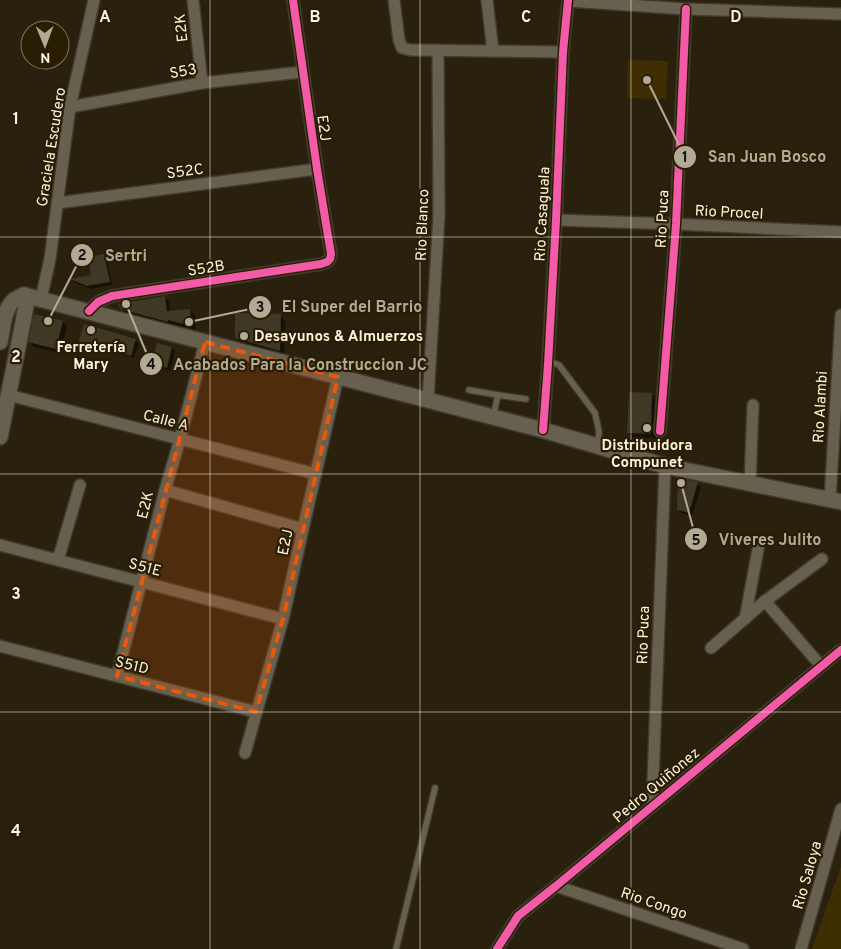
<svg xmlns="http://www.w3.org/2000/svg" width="841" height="949" font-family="Overpass,sans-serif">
<rect width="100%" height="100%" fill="#29210d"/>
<g fill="#3f2e02">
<polygon points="628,60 668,61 666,99 627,98"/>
<polygon points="841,866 841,949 812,949"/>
</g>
<g fill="#0007">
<polygon points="104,256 107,259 112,285 91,289 74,282 72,279 93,276"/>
<polygon points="164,297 169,302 170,312 190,310 195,315 196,330 172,324 172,326 126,314 121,309"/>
<polygon points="280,315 285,321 284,355 241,343 236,337"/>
<polygon points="63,322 67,327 60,353 34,347 30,342"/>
<polygon points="84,326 136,340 139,343 134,358 95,347 93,353 81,350 78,347"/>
<polygon points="158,345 172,348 175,352 170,371 156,367 152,364"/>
<polygon points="652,394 657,399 656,438 633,438 628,432"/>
<polygon points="698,484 701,487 692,516 682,513 679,510"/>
</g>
<g fill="#3f3824">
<polygon points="104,254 110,282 87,286 70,279 91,275 88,257"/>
<polygon points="165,296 167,311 190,309 192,326 168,320 168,322 120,309 118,304"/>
<polygon points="235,313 281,314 280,351 235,338"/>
<polygon points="34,314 63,321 56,349 28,342"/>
<polygon points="84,324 136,339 131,356 92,345 90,351 77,347"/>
<polygon points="157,343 172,347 167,368 151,364"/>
<polygon points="629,392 652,393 651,434 627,433"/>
<polygon points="680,479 698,482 689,513 677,510 678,482"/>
</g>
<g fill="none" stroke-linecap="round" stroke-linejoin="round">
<defs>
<g id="service">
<polyline points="548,364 554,363 559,365 595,413 599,432 598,444"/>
<polyline points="469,390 498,395"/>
<polyline points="493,417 498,395 526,399"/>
<polyline points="396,949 435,788"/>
</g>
<g id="minor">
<polyline points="193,0 202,83"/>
<polyline points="394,0 399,40 402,48 411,50 563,52"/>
<polyline points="487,0 493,51"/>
<polyline points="568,1 686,9 841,14"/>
<polyline points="70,107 202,83 302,72"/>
<polyline points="57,203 317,169"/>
<polyline points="556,220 676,224 841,232"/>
<polyline points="41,299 50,259 70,107 94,0"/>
<polyline points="89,311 98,302 112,296 321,264 327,262 330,259 331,254 317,169 293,0"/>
<polyline points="8,395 316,474"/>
<polyline points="428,400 439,215 438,50"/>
<polyline points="543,430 548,364 556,220 563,52 568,0"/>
<polyline points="660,431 676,224 686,9"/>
<polyline points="750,483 753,405"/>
<polyline points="165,490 303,529"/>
<polyline points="830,500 841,315"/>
<polyline points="0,545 283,619"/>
<polyline points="58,560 80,485"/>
<polyline points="765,601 822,559"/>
<polyline points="745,619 759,544"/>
<polyline points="0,646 256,712"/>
<polyline points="711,648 765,601 821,666"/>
<polyline points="117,676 165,490 180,439 205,342"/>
<polyline points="245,753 283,619 303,529 338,377"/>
<polyline points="652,806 665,466"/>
<polyline points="556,886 743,949"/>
<polyline points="497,949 518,916 556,886 841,650"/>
<polyline points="801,949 841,809"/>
</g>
<g id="secondary">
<polyline points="24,295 543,430 665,466 841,502"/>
<path d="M0 342C3 329 3 310 14 300 17 298 21 296 24 295"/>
<polyline points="0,437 24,317 26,306 24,295"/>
</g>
</defs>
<use href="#service" stroke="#403a2d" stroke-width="8"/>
<use href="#minor" stroke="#403a2d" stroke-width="14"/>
<use href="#secondary" stroke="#403a2d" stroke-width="18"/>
<use href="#service" stroke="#68604e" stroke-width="5.5"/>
<use href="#minor" stroke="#68604e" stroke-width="11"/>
<use href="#secondary" stroke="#68604e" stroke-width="15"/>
<defs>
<g id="cycleway">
<polyline points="89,311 98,302 112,296 321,264 327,262 330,259 331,254 317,169 293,0"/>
<polyline points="543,430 548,364 556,220 563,52 568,0"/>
<polyline points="660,431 676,224 686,9"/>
<polyline points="497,949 518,916 556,886 841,650"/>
</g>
</defs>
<use href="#cycleway" stroke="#291e04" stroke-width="11"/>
<use href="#cycleway" stroke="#f35aa7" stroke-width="8"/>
</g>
<path fill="#e8590c" fill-opacity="0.2" stroke="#e8590c" stroke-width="4" stroke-dasharray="10 6" stroke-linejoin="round" d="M205 342 338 377 283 619 256 712 117 676Z"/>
<path fill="none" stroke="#fdf3de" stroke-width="1" stroke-opacity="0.55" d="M210 0V949M420 0V949M631 0V949M0 237H841M0 474H841M0 712H841"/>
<g fill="#b3aa95" stroke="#291e04" stroke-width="2">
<circle cx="91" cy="330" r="5"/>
<circle cx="244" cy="336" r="5"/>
<circle cx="647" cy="428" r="5"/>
</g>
<g text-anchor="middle" stroke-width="4.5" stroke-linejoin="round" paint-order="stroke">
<g font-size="15" fill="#fdf3de" stroke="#291e04">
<text transform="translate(181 28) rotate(-96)" y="5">E2K</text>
<text transform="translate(183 71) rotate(-10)" y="5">S53</text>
<text transform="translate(324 128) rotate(82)" y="5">E2J</text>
<text transform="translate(51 147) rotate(-81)" y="5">Graciela Escudero</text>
<text transform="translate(185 171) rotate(-8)" y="5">S52C</text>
<text transform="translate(729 212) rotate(3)" y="5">Rio Procel</text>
<text transform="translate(542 214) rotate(-87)" y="5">Rio Casaguala</text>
<text transform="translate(662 219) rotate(-87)" y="5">Rio Puca</text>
<text transform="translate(422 225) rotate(-88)" y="5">Rio Blanco</text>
<text transform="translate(206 268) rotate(-9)" y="5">S52B</text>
<text transform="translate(820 407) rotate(-87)" y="5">Rio Alambi</text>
<text transform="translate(166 420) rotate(14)" y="5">Calle A</text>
<text transform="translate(145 505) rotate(-76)" y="5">E2K</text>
<text transform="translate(285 542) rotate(-78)" y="5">E2J</text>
<text transform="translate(145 567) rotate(15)" y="5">S51E</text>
<text transform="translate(643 635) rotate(-88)" y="5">Rio Puca</text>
<text transform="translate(132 665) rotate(14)" y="5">S51D</text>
<text transform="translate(656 785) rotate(-40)" y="5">Pedro Quiñonez</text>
<text transform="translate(807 875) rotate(-74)" y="5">Rio Saloya</text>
<text transform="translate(654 903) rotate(19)" y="5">Rio Congo</text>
</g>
<g font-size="15" font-weight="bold" fill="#fdf3de" stroke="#291e04">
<text x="254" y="341" text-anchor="start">Desayunos &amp; Almuerzos</text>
<text x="91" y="352">Ferretería<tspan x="91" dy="17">Mary</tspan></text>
<text x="647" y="450">Distribuidora<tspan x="647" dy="17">Compunet</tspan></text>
</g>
</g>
<g font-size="16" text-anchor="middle" font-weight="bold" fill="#fdf3de" stroke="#291e04" stroke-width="4.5" stroke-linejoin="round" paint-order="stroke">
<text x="105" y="22">A</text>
<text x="315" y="22">B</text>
<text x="526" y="22">C</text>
<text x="736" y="22">D</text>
<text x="16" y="124">1</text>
<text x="16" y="362">2</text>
<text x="16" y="599">3</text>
<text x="16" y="836">4</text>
</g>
<path fill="none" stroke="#b3aa95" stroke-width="2" d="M647 80L685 157M48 321L82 255M189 322L260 307M126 304L151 364M681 483L696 539"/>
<g fill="#b3aa95" stroke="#291e04" stroke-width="2">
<circle cx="647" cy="80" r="5"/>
<circle cx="48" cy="321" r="5"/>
<circle cx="189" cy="322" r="5"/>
<circle cx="126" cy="304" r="5"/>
<circle cx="681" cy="483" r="5"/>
<circle cx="685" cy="157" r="12"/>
<circle cx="82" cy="255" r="12"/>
<circle cx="260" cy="307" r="12"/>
<circle cx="151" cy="364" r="12"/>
<circle cx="696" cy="539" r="12"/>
</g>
<g font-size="15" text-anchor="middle" font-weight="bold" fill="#111">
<text x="685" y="162">1</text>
<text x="82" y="260">2</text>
<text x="260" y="312">3</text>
<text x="151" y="369">4</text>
<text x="696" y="545">5</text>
</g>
<g font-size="16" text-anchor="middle" font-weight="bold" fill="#b3aa95" stroke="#291e04" stroke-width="4.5" stroke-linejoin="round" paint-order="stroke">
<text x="767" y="162">San Juan Bosco</text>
<text x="126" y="261">Sertri</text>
<text x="352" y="312">El Super del Barrio</text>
<text x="300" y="370">Acabados Para la Construccion JC</text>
<text x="770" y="545">Viveres Julito</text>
</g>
<g transform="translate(45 45) rotate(179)"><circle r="24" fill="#291e04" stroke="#7e735b"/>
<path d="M0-4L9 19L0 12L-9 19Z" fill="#b3aa95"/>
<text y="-8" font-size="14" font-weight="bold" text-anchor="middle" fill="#fdf3de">N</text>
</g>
</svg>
